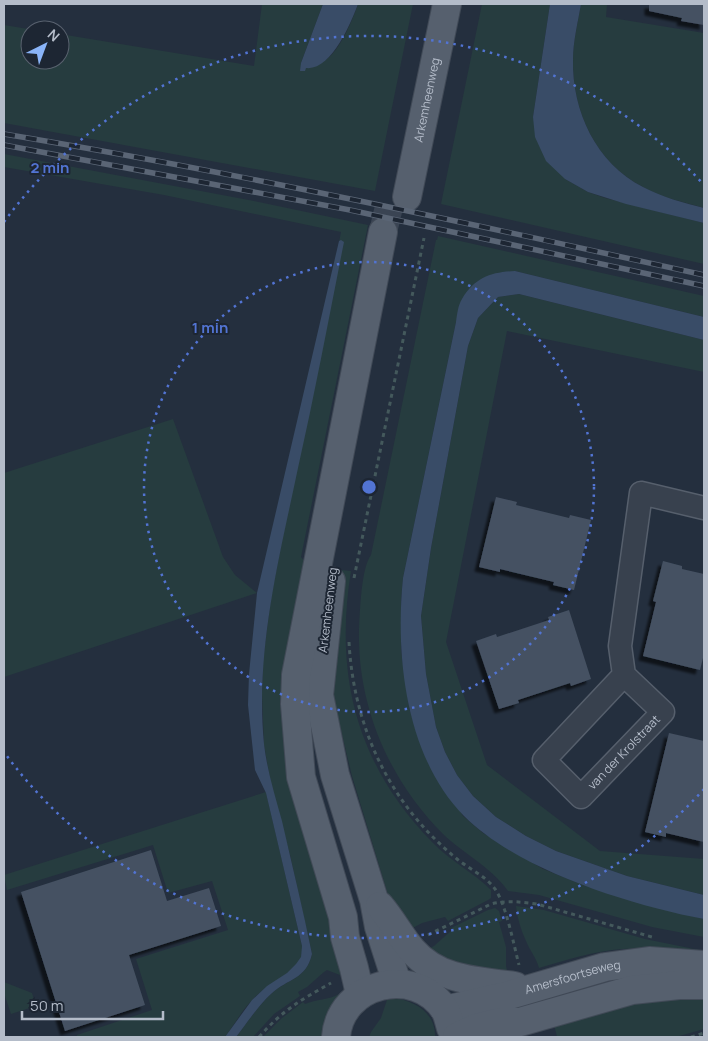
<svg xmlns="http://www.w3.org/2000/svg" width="708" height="1041" font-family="Manrope,sans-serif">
<defs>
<filter id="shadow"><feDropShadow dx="-4.5" dy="4.5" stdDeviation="1" flood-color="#0009"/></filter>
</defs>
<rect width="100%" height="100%" fill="#242f3e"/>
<g fill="#263c3f">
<path d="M262 4H323L301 63 306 68C313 65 322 63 328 58 341 48 353 19 358 4H413L375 191 4 123V25L34 30H30V60H60V34L254 66Z"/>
<polygon points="482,4 550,4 533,117 565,179 588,192 605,198 704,223 704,264 441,204"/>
<path d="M581 4H607L606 17 704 33V208C684 202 662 198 643 187 596 163 572 111 573 60 573 41 578 22 581 4Z"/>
<path d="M4 154 254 201 368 225 301 557 307 564 292 663 345 971 340 975 327 970 324 972 307 987 298 992 300 996 274 1014 253 1037H236C247 1023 258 1006 271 994 288 978 306 980 312 954L290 855 271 784 264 745 262 694 263 660 271 598 341 232 164 195 4 167Z"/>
<path d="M438 236 704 296V317L515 271 456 322 403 578 401 601V650L409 707 417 734 463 816 483 833 543 869 583 885 631 900 704 919V937L652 927 539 895 508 891C491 867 464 854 443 834 389 780 357 706 359 629 360 612 361 568 371 555L436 240H437Z"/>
<polygon points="519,294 704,340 704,372 507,331 446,642 487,765 600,851 704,859 704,895 627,876 556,851 526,836 496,817 473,796 457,775 445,752 436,727 426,674 421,616 431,548 468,346 478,318 498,297"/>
<polygon points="173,419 223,557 235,575 257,593 4,677 4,473"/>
<path d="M342 570 351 571C334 676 357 765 432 842 450 861 473 872 491 890V898L488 900 448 921 445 917 422 923 407 931 389 898 352 776 338 718 329 690 340 573Z"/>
<path d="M266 792 302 946C302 950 302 955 301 958 294 973 265 986 253 999 242 1010 234 1025 225 1037H77V1035L152 1010 136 959 228 930 212 881 168 893 153 845 7 890 4 875Z"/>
<path d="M516 906 544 910 645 939 704 951V958C678 954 650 947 623 949 594 951 566 960 539 968 536 957 530 951 526 941 521 930 517 917 516 906Z"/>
<polygon points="495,908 499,911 502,921 499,922 506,947 506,966 508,975 488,976 425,951 434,946 452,930 451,928 488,910"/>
<polygon points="4,982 32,993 36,1006 11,1014 5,996 4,996"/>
<polygon points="704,989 704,1029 676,1037 557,1037 554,1024 601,1010"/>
<path d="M339 994 343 995 323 1037H263L282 1018 303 1002 305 1004C316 999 329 1000 339 994Z"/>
<path d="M394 998C415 1001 436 1013 435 1037H369L371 1032 381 1018 387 1000Z"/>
</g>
<g fill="#394c67">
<path d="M323 4H358C351 23 331 71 306 68L305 71H300L301 63Z"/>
<path d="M550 4H581C578 22 573 41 573 60 572 111 596 163 643 187 662 197 684 203 704 208V223L626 204 588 192 565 179 546 161 535 137 533 117Z"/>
<path d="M341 240 344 242C329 317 315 393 298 468 279 559 255 650 264 744 267 770 275 796 282 821 292 865 303 909 312 954 306 980 288 978 271 994 258 1006 247 1023 236 1037H225L252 1000 267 986 287 973 296 964 301 957 302 946 266 793 255 770 248 705 249 674 257 593 339 241Z"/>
<path d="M515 271 704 317V340L519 294 498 297 478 318 468 346 431 548 421 616 426 674 436 727 445 752 457 775 473 796 496 817 526 836 556 851 627 876 704 895V919C630 905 518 870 464 816 406 757 395 657 403 578L456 322C457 315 458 305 462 299 475 277 492 272 515 271Z"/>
</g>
<g fill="#455162" filter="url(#shadow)">
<polygon points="649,4 704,4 704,25 681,21 682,18 649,11"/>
<polygon points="496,497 517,502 516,505 569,518 570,515 591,520 574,590 553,585 554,582 500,569 500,572 479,567"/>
<polygon points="663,561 682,566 682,569 704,574 704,654 700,670 643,656 656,602 653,601"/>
<polygon points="569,610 591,679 571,686 570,683 518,700 519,703 499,709 476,641 496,634 497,637 549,620 548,617"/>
<polygon points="669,733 704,741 704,842 666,833 666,837 645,832"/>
<polygon points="151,850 167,901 209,888 221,926 129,955 145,1005 65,1031 21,892"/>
</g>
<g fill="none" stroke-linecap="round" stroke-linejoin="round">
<polyline stroke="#3a4453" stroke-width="28" stroke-dasharray="28 14" stroke-linecap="butt" points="383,232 392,194"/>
<defs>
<g id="minor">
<path id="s1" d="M624 675 544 760 581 797 663 712 624 675 620 646 641 493 704 508"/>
</g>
<g id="major">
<path id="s2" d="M407 197 447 4"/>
<polyline points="331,581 319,695 335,775 374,900 379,927 397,983"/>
<path d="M380 906C392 920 400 936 412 950 439 981 478 981 515 986"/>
<polyline points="360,994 354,968 345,937 343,917 301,777 295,704 296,675 383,232"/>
<path id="s3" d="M445 1010 506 996 605 967 649 961 704 965"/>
<path d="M336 1037C340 983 415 964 445 1010 448 1015 449 1022 451 1028"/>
<polyline points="457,1037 476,1028 500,1022 520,1022 632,990 679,985 704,985"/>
</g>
</defs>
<use href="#minor" stroke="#565f6c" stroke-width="25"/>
<use href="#major" stroke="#414a57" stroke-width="30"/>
<g stroke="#44595c" stroke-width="3" stroke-dasharray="4 4" stroke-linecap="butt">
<polyline points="354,578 424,238"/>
<path d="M349 642C353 717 382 788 437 841 443 847 450 853 457 859 469 869 486 876 495 889 506 904 514 946 519 965"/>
<path d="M428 935 491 904C507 900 521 902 537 904L652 937"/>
<path d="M259 1037C283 1010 299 1001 331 983"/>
<polyline points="691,1037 704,1033"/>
</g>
<use href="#minor" stroke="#38414e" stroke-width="22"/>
<use href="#major" stroke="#56606e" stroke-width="28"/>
<defs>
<g id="rail">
<path d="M4 134C239 173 472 224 704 275"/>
<polyline points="4,145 350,210 704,286"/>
</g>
</defs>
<use href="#rail" stroke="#5a6575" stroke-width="5.5"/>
<use href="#rail" stroke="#1d2633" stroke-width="4" stroke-dasharray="11" stroke-linecap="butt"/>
</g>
<g fill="none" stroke="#5274d3" stroke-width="2.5" stroke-dasharray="2.5 5">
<circle cx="369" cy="487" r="225"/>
<path d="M704 789A451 451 0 0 1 4 752M4 222A451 451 0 0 1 704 185"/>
</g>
<g text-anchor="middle" stroke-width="4" stroke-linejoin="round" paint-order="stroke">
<g font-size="12" fill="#b4bcc9" stroke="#1d2633">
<text dy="4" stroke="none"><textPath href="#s2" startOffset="99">Arkemheenweg</textPath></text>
<text transform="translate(328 610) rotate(-83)" y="4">Arkemheenweg</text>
<text dy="4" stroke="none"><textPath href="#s1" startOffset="231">van der Krolstraat</textPath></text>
<text dy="4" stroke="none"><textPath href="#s3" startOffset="132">Amersfoortseweg</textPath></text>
</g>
</g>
<circle cx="369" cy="487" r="8" fill="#5274d3" stroke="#1d2633" stroke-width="2.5"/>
<g font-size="15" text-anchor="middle" font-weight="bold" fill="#5274d3" stroke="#1d2633" stroke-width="4" stroke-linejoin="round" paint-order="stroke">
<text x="50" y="173">2 min</text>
<text x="210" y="333">1 min</text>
</g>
<rect width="708" height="1041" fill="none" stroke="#b4bcc9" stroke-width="10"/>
<g transform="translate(45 45) rotate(42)"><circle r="24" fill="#1d2633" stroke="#59626f"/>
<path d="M0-4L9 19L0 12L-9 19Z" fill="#8ab4f8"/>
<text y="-8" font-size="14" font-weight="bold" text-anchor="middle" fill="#b4bcc9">N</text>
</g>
<path d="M22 1011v8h141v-8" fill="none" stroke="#b4bcc9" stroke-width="2.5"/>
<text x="30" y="1011" font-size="15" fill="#b4bcc9" stroke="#1d2633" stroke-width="4" paint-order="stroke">50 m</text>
</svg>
